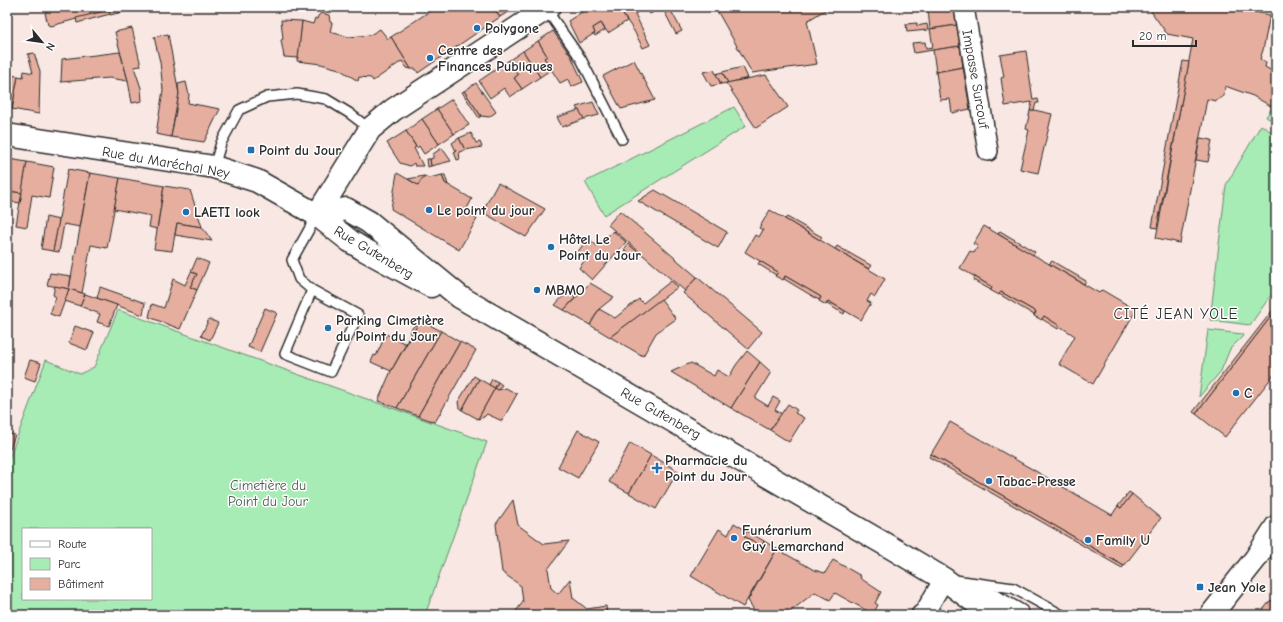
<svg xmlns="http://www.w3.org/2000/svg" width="1283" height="622" font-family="'Comic Neue',sans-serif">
<rect width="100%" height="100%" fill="#f8e7e2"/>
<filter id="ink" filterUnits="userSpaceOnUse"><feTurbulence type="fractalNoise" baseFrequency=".025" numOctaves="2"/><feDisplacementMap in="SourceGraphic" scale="8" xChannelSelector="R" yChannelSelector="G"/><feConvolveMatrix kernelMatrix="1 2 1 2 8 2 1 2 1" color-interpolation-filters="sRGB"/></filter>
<g filter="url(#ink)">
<g fill="#a7ebb5" stroke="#698b70" fill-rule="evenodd">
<polygon points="734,107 746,126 604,215 585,182"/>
<polygon points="1271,109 1276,112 1276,123 1266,117"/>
<polygon points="1261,125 1276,135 1276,288 1250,325 1210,320 1226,185"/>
<path d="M118 310 487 442 425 615H7V464L46 360 80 374 94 367ZM23 529H151V599H23Z"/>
<polygon points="1208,330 1242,334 1243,336 1230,349 1221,371 1199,397"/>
</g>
<g fill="#e6ae9e" stroke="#2b2b2b">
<polygon points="43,7 108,7 109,10 51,26 48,25 45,13 47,11 44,10"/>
<polygon points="108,7 144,7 110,15"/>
<polygon points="436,7 493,7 500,17 418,73 416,69 411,69 391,37"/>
<polygon points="493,7 516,7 500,17"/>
<polygon points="590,7 618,7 627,21 608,33 601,23 593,28 595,33 579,43 568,21"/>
<polygon points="618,7 645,7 635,14 650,45 643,48 634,31"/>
<polygon points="645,7 662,7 650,14"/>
<polygon points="662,7 669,7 682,31 676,34"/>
<polygon points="715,7 830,7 807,21 817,64 752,73"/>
<polygon points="927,7 946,7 928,10"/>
<polygon points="946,7 954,7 957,25 930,29 928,10"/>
<polygon points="1148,7 1230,7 1270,15 1263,50 1260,59 1266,63 1265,67 1276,73 1276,109 1253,96 1225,86 1224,96 1216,101 1207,99 1180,243 1156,238 1193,39 1167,34"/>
<polygon points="109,10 110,14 77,23 76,18"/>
<polygon points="321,13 329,15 330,22 332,23 330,32 349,37 370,35 380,29 388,39 391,37 411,69 407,68 402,61 373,81 371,78 359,77 358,81 339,69 321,64 297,61 302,21 313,24 315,18 317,19 318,16"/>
<polygon points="281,20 302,21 298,58 284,57 281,40 283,39"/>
<polygon points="601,23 605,30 595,36 594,34 595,33 593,28"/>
<polygon points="917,23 917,26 927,24 928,30 907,32 906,24"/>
<polygon points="957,25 960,46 914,53 912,43 925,42 926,48 933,47 930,29"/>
<polygon points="132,28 141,66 134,67 141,88 142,101 132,103 128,81 115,32"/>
<polygon points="553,31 571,56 583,82 571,87 568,79 560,83 544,58 547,56 538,41"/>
<polygon points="168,34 179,94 171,137 156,134 163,90 160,62 154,37"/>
<polygon points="538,41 547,56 544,58 552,69 540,77 523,51"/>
<polygon points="960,46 963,67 936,72 933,50"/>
<polygon points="523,51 540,77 522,89 514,78 518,75 508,61"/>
<polygon points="1026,51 1033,100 1038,99 1039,103 1036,103 1034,110 1030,111 1032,102 1005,106 1001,78 1004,77 1000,55"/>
<polygon points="120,52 128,81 109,78 61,82 62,59"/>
<polygon points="34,53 40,71 39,114 12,109 18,76 23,77 24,71 33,73 28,54"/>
<polygon points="634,60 655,100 621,109 603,76"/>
<polygon points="508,61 518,75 514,78 522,89 510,97 504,88 490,98 479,81"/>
<polygon points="1183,61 1189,62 1157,228 1152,227"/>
<polygon points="7,63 9,64 9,75 18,76 12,109 7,108"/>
<polygon points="743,67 748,78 728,83 722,72"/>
<polygon points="963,67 970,109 952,113 950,99 940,100 936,72"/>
<polygon points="714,70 721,84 711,86 703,72"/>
<polygon points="722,72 728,83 721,84 716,74"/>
<polygon points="766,75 788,107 756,128 726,83"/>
<polygon points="186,82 189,95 188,103 220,109 204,142 171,137 179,94 178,84"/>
<polygon points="476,83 496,112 489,117 481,116 464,91"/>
<polygon points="464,91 481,116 479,118 462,92"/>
<polygon points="452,99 469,125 454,134 437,109"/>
<polygon points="593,102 599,115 584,119 576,107"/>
<polygon points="437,109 454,134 439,144 422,119"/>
<polygon points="579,110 584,119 562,127 557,117"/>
<polygon points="1034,110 1052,114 1038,173 1020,169 1029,130 1026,129 1030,111"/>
<polygon points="422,119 439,144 424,154 419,146 417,148 406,131"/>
<polygon points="406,131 416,147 414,148 423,166 415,166 414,163 410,166 400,163 387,143"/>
<polygon points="471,133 476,143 480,142 482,147 465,150 459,138"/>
<polygon points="459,138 465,150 459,152 460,159 457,160 454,152 456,151 452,143"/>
<polygon points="1200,138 1212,140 1208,162 1196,160"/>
<polygon points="442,148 451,161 431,166 430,159 433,158 433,154"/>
<polygon points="9,159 27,162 22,193 7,191 7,167"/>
<polygon points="427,159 430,159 431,166 428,167"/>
<polygon points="27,162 54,167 49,198 32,195 27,227 16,225"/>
<polygon points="68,169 90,173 80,227 64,224 59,252 53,251"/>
<polygon points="90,173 120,178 107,248 91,245 82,293 69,289"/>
<polygon points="397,173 418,185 424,176 429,178 442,175 445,183 472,199 465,212 477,219 459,250 391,209"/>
<polygon points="442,175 445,175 448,185 445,183"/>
<polygon points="424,176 418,185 408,179"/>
<polygon points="120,178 164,186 157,229 149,227 151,216 114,209"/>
<polygon points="498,183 545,209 526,237 482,212"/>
<polygon points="164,186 190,190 202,227 177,223 172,251 154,249"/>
<polygon points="655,190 727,232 718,248 638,201"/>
<polygon points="7,191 22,193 20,203 7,201"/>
<polygon points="770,210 885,279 875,297 871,294 867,301 871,303 861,320 828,301 826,305 819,301 821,297 785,276 783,280 775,276 778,272 745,252 755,235 759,237 763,230 759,228"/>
<polygon points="620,211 697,277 685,291 608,225"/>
<polygon points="46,217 59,220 53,251 41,249"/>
<polygon points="787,217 822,237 820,240 785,219"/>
<polygon points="177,223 202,227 212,241 175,235"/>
<polygon points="984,226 1099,293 1102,290 1136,310 1093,384 1059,364 1075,336 1044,316 1042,320 1034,316 1036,312 1001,292 999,295 990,290 992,287 960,268 970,251 974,253 978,246 973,244"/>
<polygon points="613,231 626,242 592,280 579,268 585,260 577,253 588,238 597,246"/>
<polygon points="1000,231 1035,252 1033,255 998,234"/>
<polygon points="628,244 640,254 637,258 634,256 633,258 624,250"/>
<polygon points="837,246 872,266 869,269 835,249"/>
<polygon points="197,258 209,263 197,290 190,287 197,274 191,272"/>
<polygon points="760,261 778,272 776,275 758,264"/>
<polygon points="1052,261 1086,281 1084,284 1049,264"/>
<polygon points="7,264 9,264 7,277"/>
<polygon points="191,272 197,274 190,287 197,290 180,329 149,317 152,304 164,308 173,279 185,285"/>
<polygon points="50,273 71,276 69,289 47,285"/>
<polygon points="785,276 821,297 819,300 784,279"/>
<polygon points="697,277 762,332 748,349 683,293"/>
<polygon points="975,277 992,287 991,290 973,280"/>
<polygon points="671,281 678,287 610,337 590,325 599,309 615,318 639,299 643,303"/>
<polygon points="590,283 614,297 599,309 590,325 564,310"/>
<polygon points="55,286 69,289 59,317 50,314 56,297 53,295"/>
<polygon points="100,287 145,303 143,315 97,298"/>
<polygon points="69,289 85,294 80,306 65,301"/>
<polygon points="568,291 575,298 564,310 555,305"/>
<polygon points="1001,292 1036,312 1034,315 999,294"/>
<polygon points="85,294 117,305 109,326 97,322 100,314 80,306"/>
<polygon points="661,299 676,319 656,333 643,356 610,337"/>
<polygon points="828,301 845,311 844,314 827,304"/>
<polygon points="1276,306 1276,310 1196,414 1193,412"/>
<polygon points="265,308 277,313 260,352 248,347"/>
<polygon points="1276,310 1276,372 1225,437 1196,414"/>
<polygon points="1044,316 1060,326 1058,329 1042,319"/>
<polygon points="209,319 218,323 210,340 201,336"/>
<polygon points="420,322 424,322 441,331 397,408 378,401 391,371 418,324"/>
<polygon points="418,324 406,344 412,328 415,325"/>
<polygon points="75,326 94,333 87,350 69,343"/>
<polygon points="441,331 460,342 418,416 397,408"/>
<polygon points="386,334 406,344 391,371 371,362 374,355 376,356"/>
<polygon points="460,342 476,350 438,417 435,422 418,416"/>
<polygon points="747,351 760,362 731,408 671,372 691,363 714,376 717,370 729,377 736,365"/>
<polygon points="30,360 41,363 35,381 24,377"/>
<polygon points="760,362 771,372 755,398 768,406 773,397 780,401 775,410 782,414 770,430 731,408"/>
<polygon points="474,376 479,379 462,410 459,408 458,402"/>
<polygon points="479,379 495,388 478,419 462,410"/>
<polygon points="492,379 498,382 495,388 489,385"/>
<polygon points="498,382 502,385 498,390 495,388"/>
<polygon points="495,388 498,390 506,388 517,394 502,421 487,414 484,417 478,419"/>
<polygon points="788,404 797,410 795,413 804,418 789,442 770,430"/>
<polygon points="950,422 1112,515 1118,506 1121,508 1132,494 1161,518 1124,566 931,454"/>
<polygon points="578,430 599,442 578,478 558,467"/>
<polygon points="7,433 15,435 7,457"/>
<polygon points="630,443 651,455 629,493 609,482"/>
<polygon points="931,454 1124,566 1122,568 929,457"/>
<polygon points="651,455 678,471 656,509 629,493"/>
<polygon points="1129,492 1132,494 1121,508 1118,506"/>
<polygon points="513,500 518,525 544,544 569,541 548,569 551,588 558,594 570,579 573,598 587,609 606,606 607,615 513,615 523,602 521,586 502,572 496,524"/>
<polygon points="734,523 747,531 744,536 762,546 764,541 777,549 743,607 691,576 719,529 728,535"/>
<polygon points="747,531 764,541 762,546 744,536"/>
<polygon points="777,549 814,570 825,573 833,560 861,576 860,578 881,592 875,603 878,605 873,614 835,593 830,600 815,592 786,615 757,615 748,600"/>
<polygon points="1271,600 1276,604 1276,615 1265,615 1261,612"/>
</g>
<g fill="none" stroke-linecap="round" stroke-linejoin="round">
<defs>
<g id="lane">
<polyline points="546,9 581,59 622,139"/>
<polyline points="214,167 221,143 239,110 267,97 297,94 326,99 349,113 370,129"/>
<polyline points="312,290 358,315 331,372 285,354 312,290 299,279 292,260 317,215"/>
<polyline points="955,580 1013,588 1062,615"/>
</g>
<g id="street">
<polyline points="964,7 988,151"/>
<polyline points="921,615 925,612 944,579"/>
</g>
<g id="secondary">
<polyline points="7,135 214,167 257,181 317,215 350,241 363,249 431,286"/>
<polyline points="317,215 346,209 369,222 460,297 890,547 944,579 992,615"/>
<polyline points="317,215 370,129 393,110 549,7"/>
<polyline points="979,595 997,603 1018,615"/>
<polyline points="1211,615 1256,558 1276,527"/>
</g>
</defs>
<use href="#lane" stroke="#2b2b2b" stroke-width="12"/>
<use href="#street" stroke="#2b2b2b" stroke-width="22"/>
<use href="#secondary" stroke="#2b2b2b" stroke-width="25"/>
<use href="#lane" stroke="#fff" stroke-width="9"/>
<use href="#street" stroke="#fff" stroke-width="19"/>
<use href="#secondary" stroke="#fff" stroke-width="22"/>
</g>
</g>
<g fill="#1f6fb2" stroke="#fff" stroke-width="1.5">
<circle cx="477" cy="28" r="4"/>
<circle cx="430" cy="58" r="4"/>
<rect x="247" y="146" width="8" height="8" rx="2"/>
<circle cx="429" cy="210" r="4"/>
<circle cx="186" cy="212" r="4"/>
<circle cx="551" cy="247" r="4"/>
<circle cx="537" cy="290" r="4"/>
<circle cx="328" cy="328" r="4"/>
<circle cx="1236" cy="393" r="4"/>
<path d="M655 462h4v4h4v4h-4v4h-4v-4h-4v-4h4z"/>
<circle cx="989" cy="481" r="4"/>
<circle cx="734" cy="538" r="4"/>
<circle cx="1088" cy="540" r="4"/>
<rect x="1196" y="583" width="8" height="8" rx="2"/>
</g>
<g text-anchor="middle" stroke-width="3" stroke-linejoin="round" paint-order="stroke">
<g font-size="14" font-weight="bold" fill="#2b2b2b" stroke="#fff" text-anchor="start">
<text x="485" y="33">Polygone</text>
<text x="438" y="55">Centre des<tspan x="438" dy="16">Finances Publiques</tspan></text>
<text x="259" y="155">Point du Jour</text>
<text x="437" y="215">Le point du jour</text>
<text x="194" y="217">LAETI look</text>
<text x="559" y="244">Hôtel Le<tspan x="559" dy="16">Point du Jour</tspan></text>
<text x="545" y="295">MBMO</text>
<text x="336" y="325">Parking Cimetière<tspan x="336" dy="16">du Point du Jour</tspan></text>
<text x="1244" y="398">C</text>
<text x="665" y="465">Pharmacie du<tspan x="665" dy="16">Point du Jour</tspan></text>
<text x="997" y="486">Tabac-Presse</text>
<text x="742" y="535">Funérarium<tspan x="742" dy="16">Guy Lemarchand</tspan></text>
<text x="1096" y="545">Family U</text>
<text x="1208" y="592">Jean Yole</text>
</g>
<g font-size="14" fill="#2b2b2b" stroke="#fff">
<text transform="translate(976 79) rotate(80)" y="5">Impasse Surcouf</text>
<text transform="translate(166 162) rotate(10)" y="5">Rue du Maréchal Ney</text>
<text transform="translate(374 252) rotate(31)" y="5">Rue Gutenberg</text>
<text transform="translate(661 413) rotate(30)" y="5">Rue Gutenberg</text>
</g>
<g font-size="14" fill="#4a5b4e" stroke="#fff">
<text x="268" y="490">Cimetière du<tspan x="268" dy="16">Point du Jour</tspan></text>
</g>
<g font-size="15" letter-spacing="1" fill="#2b2b2b" stroke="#fff">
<text x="1176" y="319">CITÉ JEAN YOLE</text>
</g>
</g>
<rect width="1283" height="622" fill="none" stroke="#fff" stroke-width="24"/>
<rect x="12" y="12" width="1259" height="598" fill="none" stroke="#2b2b2b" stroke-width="1.5" filter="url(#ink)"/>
<rect x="22" y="528" width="130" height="72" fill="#ffffff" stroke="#aaaaaa"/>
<rect x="30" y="541" width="20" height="6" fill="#ffffff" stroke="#aaaaaa"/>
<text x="58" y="548" font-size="12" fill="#2b2b2b">Route</text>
<rect x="30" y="558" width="20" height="12" fill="#a7ebb5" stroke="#aaaaaa"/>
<text x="58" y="568" font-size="12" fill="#2b2b2b">Parc</text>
<rect x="30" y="578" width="20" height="12" fill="#e6ae9e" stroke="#aaaaaa"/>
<text x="58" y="588" font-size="12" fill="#2b2b2b">Bâtiment</text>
<g transform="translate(42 42) rotate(119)" stroke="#ffffff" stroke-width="3" paint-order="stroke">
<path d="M0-3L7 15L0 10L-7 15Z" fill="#2b2b2b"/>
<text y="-6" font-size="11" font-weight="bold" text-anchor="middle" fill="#2b2b2b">N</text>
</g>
<path d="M1133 40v6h63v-6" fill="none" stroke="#2b2b2b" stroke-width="2"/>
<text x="1139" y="40" font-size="12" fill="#2b2b2b" stroke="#ffffff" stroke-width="3" paint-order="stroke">20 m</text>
</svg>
